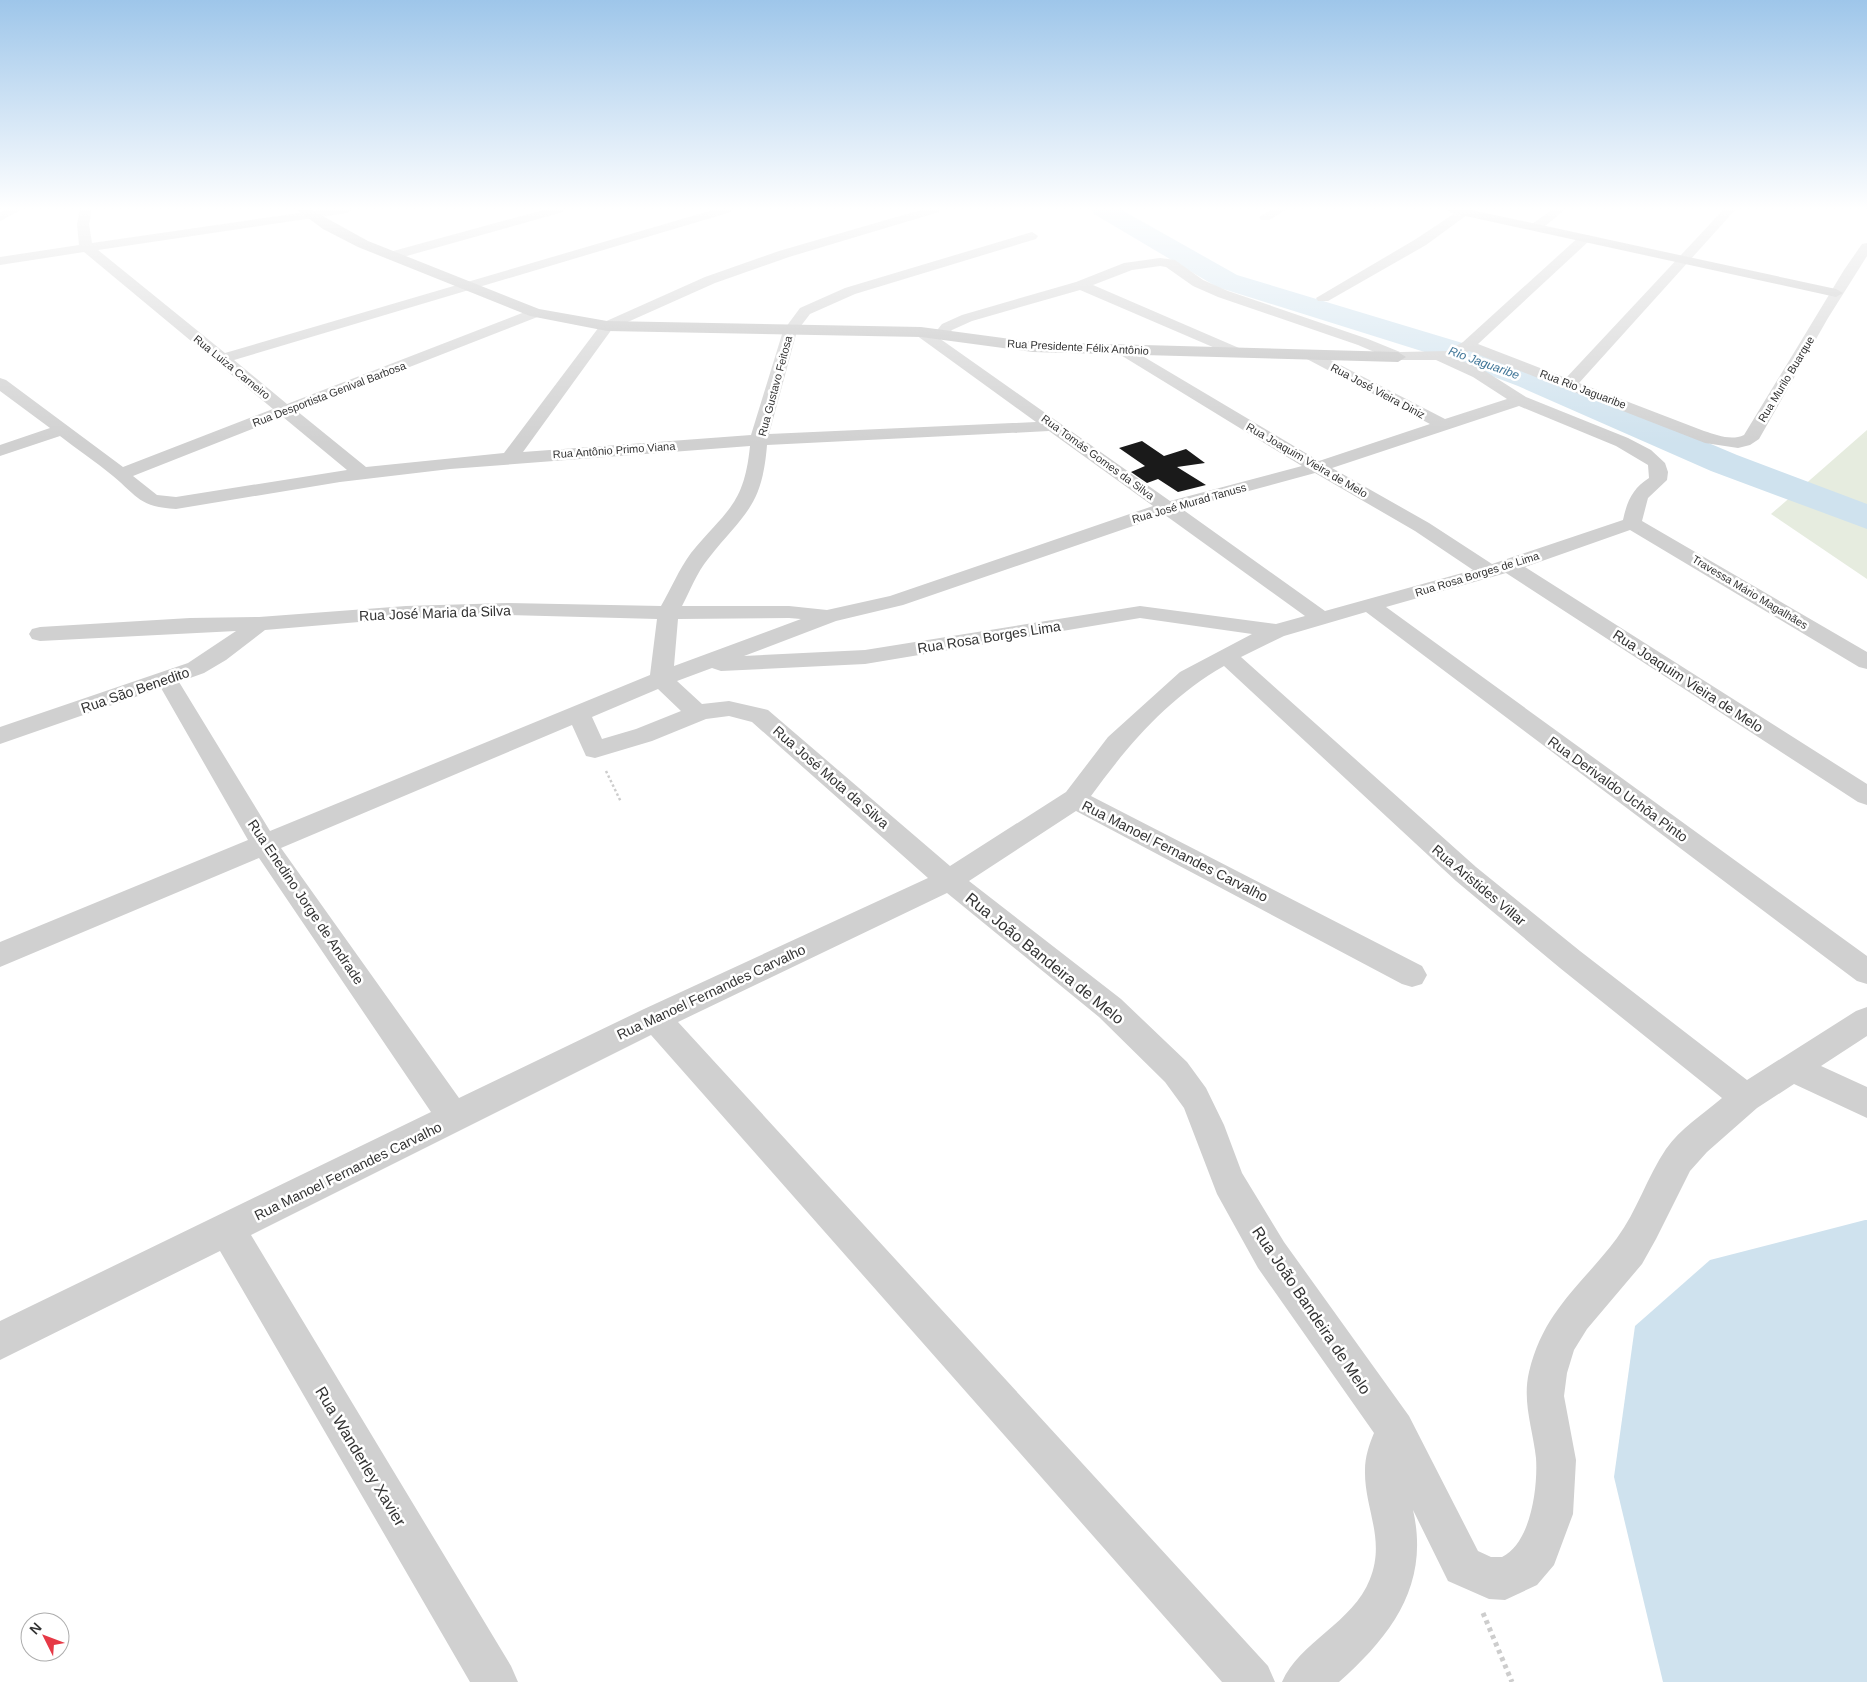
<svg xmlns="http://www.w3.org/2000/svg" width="1867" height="1682" font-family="Helvetica,sans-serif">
<rect width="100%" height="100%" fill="#fff"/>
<polygon fill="#e6ecdf" points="1867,430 1867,579 1771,514"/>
<polygon fill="#cfe2ee" points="1865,1220 1867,1220 1867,1682 1663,1682 1614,1477 1635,1326 1710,1260"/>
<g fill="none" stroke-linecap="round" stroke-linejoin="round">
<polygon fill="#cfe2ee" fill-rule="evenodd" points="1091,209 1120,209 1237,275 1469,345 1540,372 1737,455 1867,504 1867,529 1711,471 1518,386 1447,359 1217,287 1094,214"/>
</g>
<polygon fill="#1a1a1a" points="1142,441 1164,456 1186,449 1205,463 1177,467 1206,485 1178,492 1158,479 1147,483 1131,472 1145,466 1119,448"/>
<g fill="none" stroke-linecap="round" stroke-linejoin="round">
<polyline stroke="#cdcdcd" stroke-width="2.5" stroke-dasharray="2.5 2.5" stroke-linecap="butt" points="606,771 621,802"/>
<polyline stroke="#cdcdcd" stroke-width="5" stroke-dasharray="4 4" stroke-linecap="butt" points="1483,1613 1512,1682"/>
<g fill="#d0d0d0" fill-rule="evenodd">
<polygon points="8,209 23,209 0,221 0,212"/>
<path d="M80 209H92L89 224 92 243 326 209H353L347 213 98 250 225 353 716 209H733L731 212 234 360 287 404 530 310H540L542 313 540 316 297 411 366 467 504 453 602 323 705 277 779 251 924 209H941L939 212 789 257 715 283 612 329 523 452 751 435 783 331 800 308 845 288 1032 232 1038 236 1036 239 855 294 810 314 797 331 769 434 1036 422 916 335 914 332 916 329H926L934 334 942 324 962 315 1076 282 1124 263 1160 258 1175 260 1203 280 1228 291 1368 339 1400 352 1447 351 1463 342 1581 235H1589L1591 238 1589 241 1478 344 1566 378 1724 209H1736L1579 383 1704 431C1717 435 1731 441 1744 435L1844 270 1862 244 1867 243V256L1828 318 1759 439 1750 445 1738 448 1705 443 1469 351 1456 358 1485 371 1526 397 1628 438 1651 450 1665 463 1668 472 1667 480 1648 498 1642 521 1867 652V669L1859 667 1630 530 1525 567 1867 784V805L1858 802 1506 573 1386 607 1867 956V984L1857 981 1366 612 1284 636 1241 657 1476 867 1580 951 1747 1080 1856 1011 1867 1007V1036L1821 1066 1867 1087V1118L1794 1084 1757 1108 1707 1152 1690 1171 1656 1239 1642 1264 1587 1329 1574 1350 1567 1373 1564 1396 1576 1460 1573 1514 1554 1565 1537 1585 1505 1600 1489 1599 1448 1581 1413 1510C1430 1584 1392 1635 1339 1682H1282C1299 1642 1353 1623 1370 1579 1386 1539 1364 1508 1365 1470 1365 1457 1369 1445 1374 1433L1258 1268 1217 1194 1184 1108 1165 1082 1099 1017 947 893 678 1022 1268 1666 1275 1682H1222L651 1035 251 1235 511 1666 518 1682H470L220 1251 0 1360V1321L431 1112 259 858 0 967V942L248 840 161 688 0 744V727L188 663 236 631 40 641 32 639 29 634 32 629 40 627 190 618 259 617 406 606 507 603 661 606C671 589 679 569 691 553 726 510 744 506 750 446L450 469 340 482 176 509C140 507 138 497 113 476 96 462 78 450 60 436L0 456V445L50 428 0 391V378L6 380 123 467 273 409 84 252 0 265V257L79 245 77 224ZM1160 266 1166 267 1193 286 1218 297 1358 345 1393 360H1436L1473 377 1507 399 1445 419 1315 352H1305L1302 355 1305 358 1430 424 1319 461 1129 348H1119L1116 351 1119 354 1302 466 1170 501 939 338 946 337 952 330 972 321 1080 290 1229 354H1239L1242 351 1239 348 1093 285 1132 270ZM1519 406 1616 446 1648 465 1649 478C1633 488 1627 501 1623 520L1492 564 1429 523 1332 468ZM283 417 347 470 176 497 157 495 133 476ZM1049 431 1153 506 890 596 827 610 789 606H682C690 591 697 572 708 559 744 513 762 508 767 445ZM1315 473 1415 531 1473 570 1325 611 1182 509ZM1165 515 1305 616 1276 624 1140 606 865 650 744 656 836 621 903 605ZM507 615 657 619 650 675 270 831 179 682 204 673 226 660 265 630 406 618ZM789 618 801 619 674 666 678 619ZM1140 618 1252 634 1180 672 1108 737 1066 792 950 866 768 710 729 701 702 704 677 681 712 668 721 671 865 664ZM1224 666 1456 881 1560 968 1722 1098C1703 1114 1680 1129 1666 1149 1647 1177 1637 1211 1617 1238 1581 1286 1544 1310 1529 1372 1522 1402 1533 1429 1536 1458 1538 1487 1531 1543 1502 1557H1491L1478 1551 1409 1416 1284 1242 1242 1173 1224 1125 1206 1088 1187 1062 1121 999 969 881 1076 811 1402 984 1412 987 1422 984 1427 975 1422 966 1091 796C1128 745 1168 698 1224 666ZM658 689 681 711 636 729 602 739 592 717ZM729 716 752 722 928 878 644 1009 459 1098 281 848 572 725 586 756 595 758 652 741 706 719Z"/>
<polygon points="547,209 565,209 563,212 396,259 391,260 384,256 386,253"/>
<polygon points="1272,209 1287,209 1269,220 1261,220 1259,217"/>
<polygon points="1461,209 1469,209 1471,212 1426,245 1328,301 1318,301 1316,298 1416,239"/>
<polygon points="1553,209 1566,209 1540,230 1532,230 1530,227 1532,224"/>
</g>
<g fill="#bdbdbd" fill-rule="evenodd">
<polygon points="296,209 310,209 368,241 539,309 607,321 921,327 1033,342 1398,352 1406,357 1398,362 1033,352 921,337 607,331 530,316 358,247 323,229"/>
<polygon points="1446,209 1467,209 1836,289 1843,293 1836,297 1452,213"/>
</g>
</g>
<linearGradient id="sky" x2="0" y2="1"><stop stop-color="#9ec6ea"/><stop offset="0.47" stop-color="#fff"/><stop offset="1" stop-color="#fff" stop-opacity="0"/></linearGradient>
<rect width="1867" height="444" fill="url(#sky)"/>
<g text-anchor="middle" stroke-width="5" stroke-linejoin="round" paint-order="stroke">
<g font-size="11" fill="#333" stroke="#fff">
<text transform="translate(1078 347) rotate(3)" y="4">Rua Presidente Félix Antônio</text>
<text transform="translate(232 367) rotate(39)" y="4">Rua Luiza Carneiro</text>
<text transform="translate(1786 379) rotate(-59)" y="4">Rua Murilo Buarque</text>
<text transform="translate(775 386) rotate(-75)" y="4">Rua Gustavo Feitosa</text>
<text transform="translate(1583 389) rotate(21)" y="4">Rua Rio Jaguaribe</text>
<text transform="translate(1378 391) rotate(28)" y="4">Rua José Vieira Diniz</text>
<text transform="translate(329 394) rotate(-21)" y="4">Rua Desportista Genival Barbosa</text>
<text transform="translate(614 450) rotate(-4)" y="4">Rua Antônio Primo Viana</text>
<text transform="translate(1098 457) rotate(36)" y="4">Rua Tomás Gomes da Silva</text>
<text transform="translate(1307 460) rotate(30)" y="4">Rua Joaquim Vieira de Melo</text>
<text transform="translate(1189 503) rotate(-16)" y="4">Rua José Murad Tanuss</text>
<text transform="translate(1477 574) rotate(-17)" y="4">Rua Rosa Borges de Lima</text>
<text transform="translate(1750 592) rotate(31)" y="4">Travessa Mário Magalhães</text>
</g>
<g font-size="12" font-style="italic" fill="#3f7597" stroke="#fff">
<text transform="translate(1484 363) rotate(20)" y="4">Rio Jaguaribe</text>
</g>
<g font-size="14" fill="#333" stroke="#fff">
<text transform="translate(435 613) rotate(-2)" y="5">Rua José Maria da Silva</text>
<text transform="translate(989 637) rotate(-9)" y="5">Rua Rosa Borges Lima</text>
<text transform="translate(1688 681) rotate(33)" y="5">Rua Joaquim Vieira de Melo</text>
<text transform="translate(135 690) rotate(-19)" y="5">Rua São Benedito</text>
<text transform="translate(831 777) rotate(41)" y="5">Rua José Mota da Silva</text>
<text transform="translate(1618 789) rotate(36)" y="5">Rua Derivaldo Uchõa Pinto</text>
<text transform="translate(1175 851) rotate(27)" y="5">Rua Manoel Fernandes Carvalho</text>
<text transform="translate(1479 885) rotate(40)" y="5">Rua Aristides Villar</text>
<text transform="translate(306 902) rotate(56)" y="5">Rua Enedino Jorge de Andrade</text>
<text transform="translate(711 992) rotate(-25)" y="5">Rua Manoel Fernandes Carvalho</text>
<text transform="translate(348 1171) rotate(-26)" y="5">Rua Manoel Fernandes Carvalho</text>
</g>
<g font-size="16" fill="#333" stroke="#fff">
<text transform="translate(1045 958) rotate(39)" y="6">Rua João Bandeira de Melo</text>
<text transform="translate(1312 1310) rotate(56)" y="6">Rua João Bandeira de Melo</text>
<text transform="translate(361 1456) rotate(59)" y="6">Rua Wanderley Xavier</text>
</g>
</g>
<g transform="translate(45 1637) rotate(312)"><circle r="24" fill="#ffffff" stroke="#adadad"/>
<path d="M0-4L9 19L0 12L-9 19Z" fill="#e63946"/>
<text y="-8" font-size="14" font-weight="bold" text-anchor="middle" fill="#333333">N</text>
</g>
</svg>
